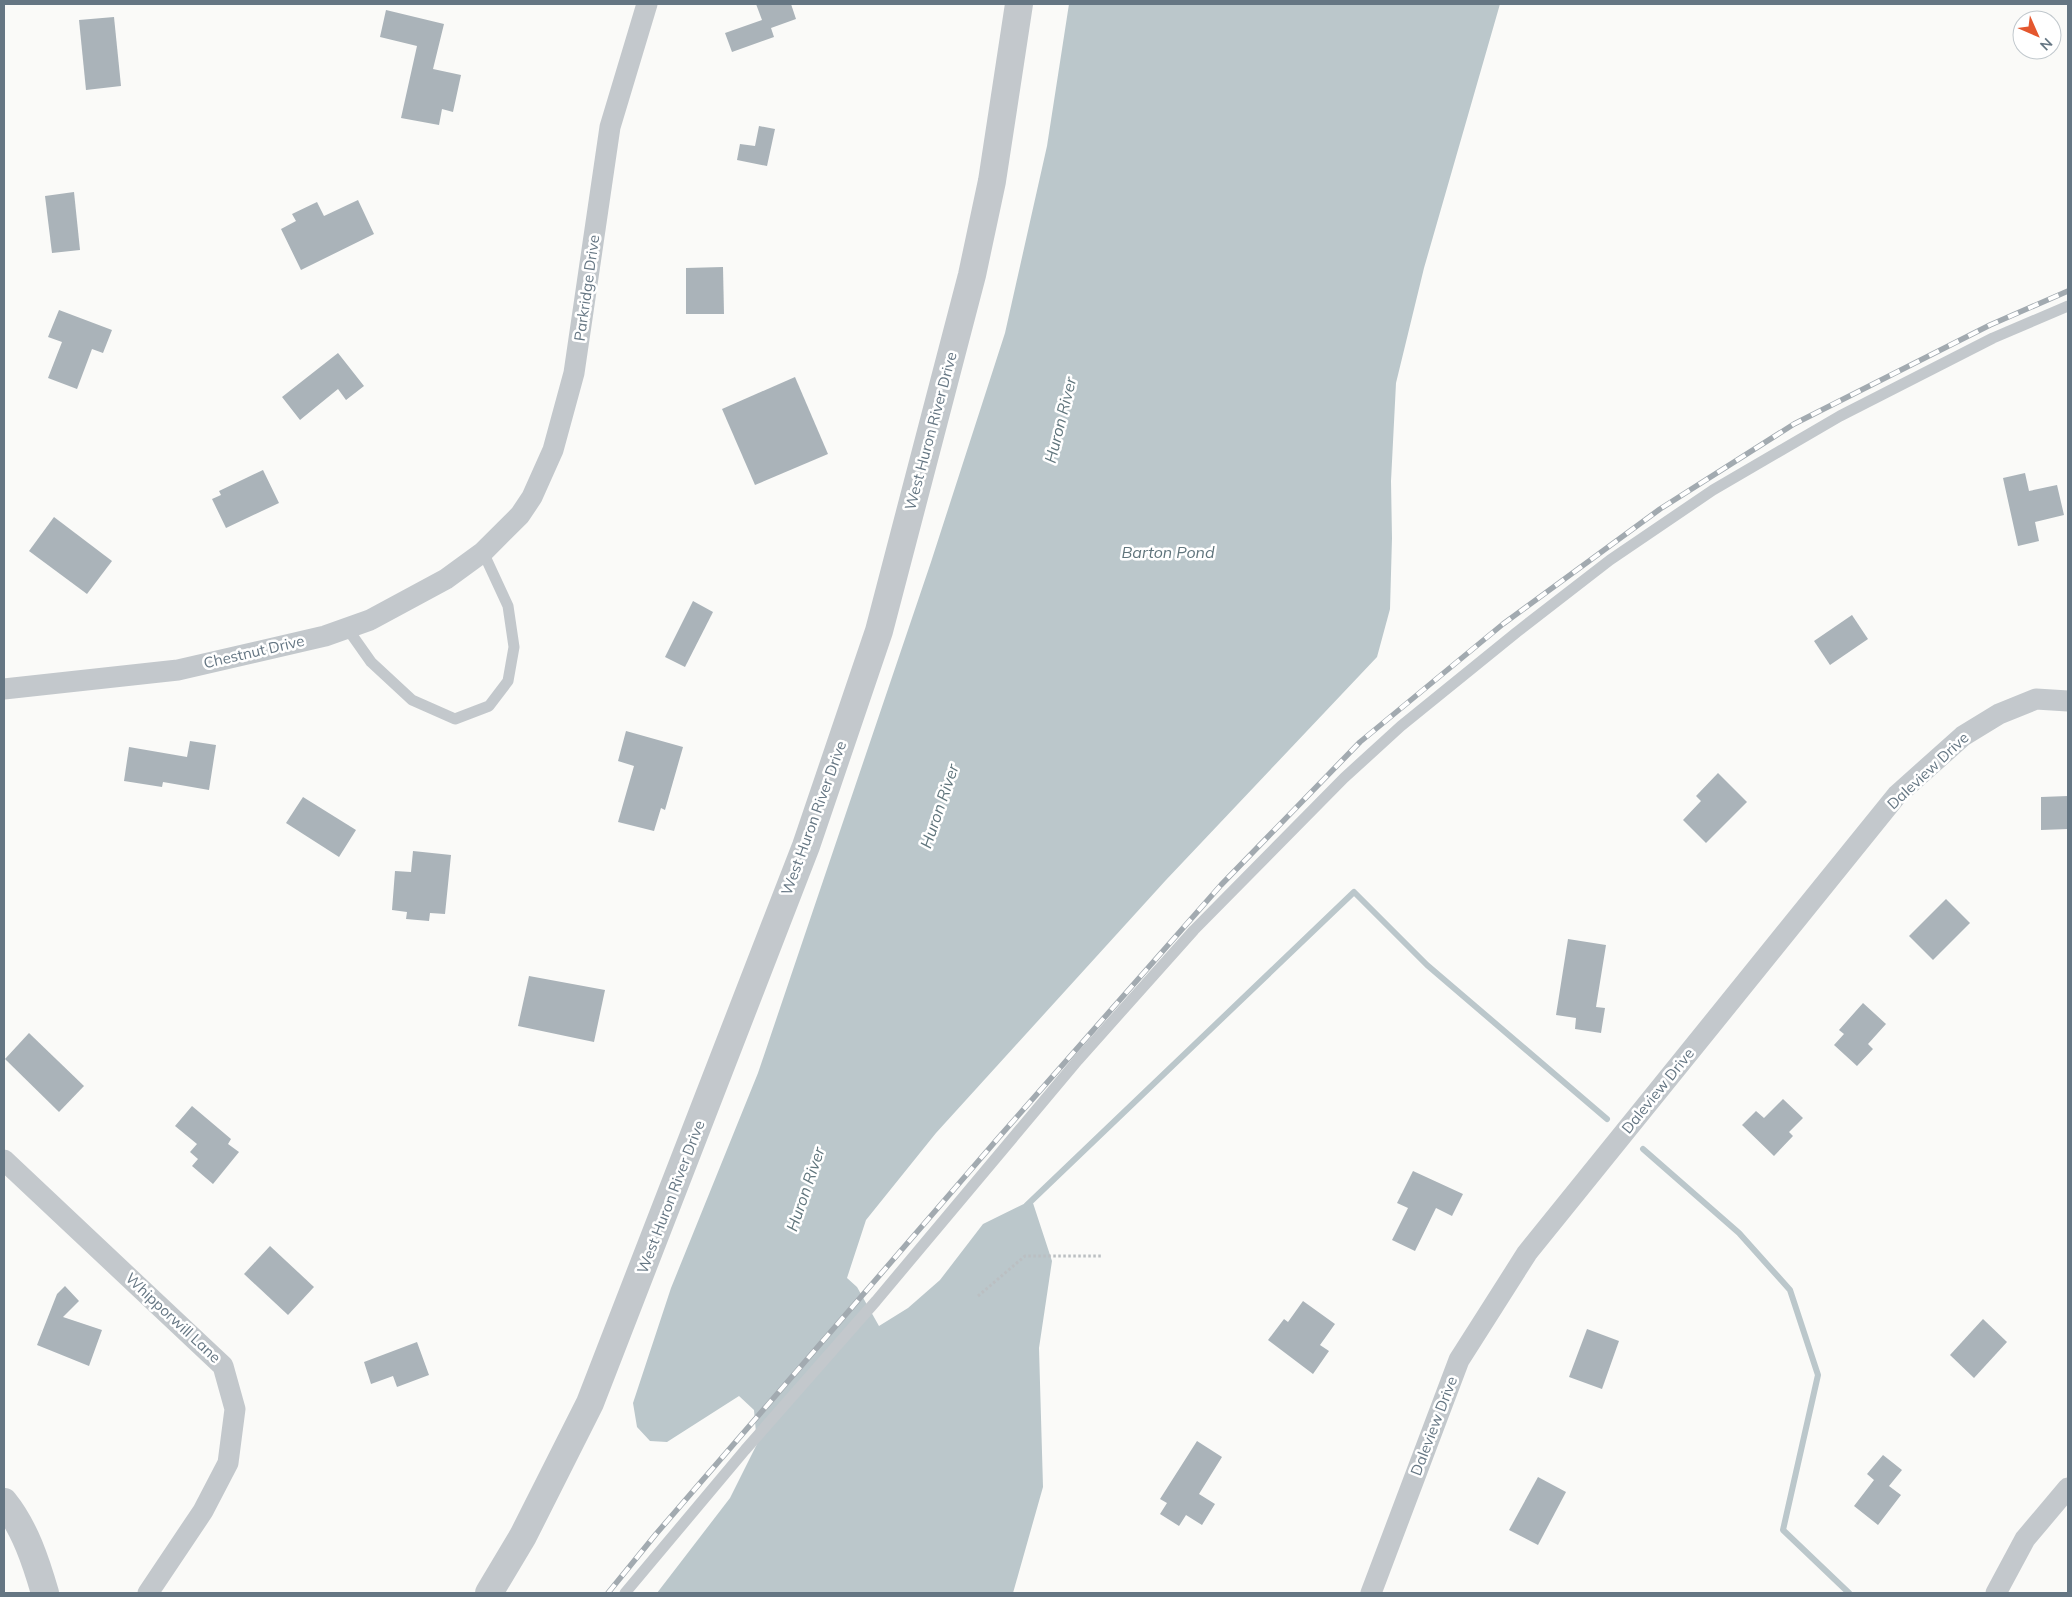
<svg xmlns="http://www.w3.org/2000/svg" width="2072" height="1597" font-family="Mulish,sans-serif">
<rect width="100%" height="100%" fill="#fafaf8"/>
<polygon fill="#bbc7cb" points="1069,4 1500,4 1424,268 1396,383 1391,481 1392,538 1390,609 1377,657 1166,880 936,1133 866,1220 847,1278 857,1287 879,1326 908,1308 940,1280 983,1224 1032,1200 1052,1261 1039,1348 1043,1487 1013,1593 657,1593 730,1498 757,1444 754,1410 739,1396 667,1442 650,1441 637,1427 633,1403 671,1288 758,1073 931,562 1005,333 1047,146"/>
<g fill="none" stroke-linecap="round" stroke-linejoin="round">
<g stroke="#bbc7cb" stroke-width="6">
<polyline points="1643,1149 1739,1233 1790,1290 1818,1375 1783,1530 1849,1593"/>
<polyline points="1027,1205 1354,892 1427,965 1607,1119"/>
</g>
</g>
<g fill="#aab3b9">
<polygon points="756,4 791,4 796,19 771,28 774,37 732,52 725,33 762,20"/>
<polygon points="386,10 444,24 433,69 461,75 453,112 442,109 439,125 401,118 417,46 380,37"/>
<polygon points="114,17 121,86 86,90 79,20"/>
<polygon points="759,126 775,129 767,166 737,160 740,144 755,146"/>
<polygon points="74,192 80,250 52,253 45,196"/>
<polygon points="358,200 374,234 301,270 281,229 296,221 292,214 317,202 324,216"/>
<polygon points="723,267 724,314 686,314 686,268"/>
<polygon points="59,310 112,330 103,353 92,349 77,389 48,378 62,342 48,337"/>
<polygon points="338,353 364,386 346,400 338,389 300,420 282,397"/>
<polygon points="795,377 828,454 755,485 722,409"/>
<polygon points="263,470 279,503 226,528 212,499 221,495 219,491"/>
<polygon points="2025,473 2029,491 2057,485 2064,515 2035,522 2039,541 2018,546 2003,478"/>
<polygon points="54,517 112,561 87,594 29,551"/>
<polygon points="693,601 713,612 685,667 665,657"/>
<polygon points="1852,615 1868,639 1830,665 1814,641"/>
<polygon points="626,731 683,747 665,810 661,808 654,831 618,822 634,766 618,761"/>
<polygon points="190,741 216,745 209,790 163,782 162,787 124,781 129,747 187,757"/>
<polygon points="1718,773 1747,802 1706,843 1683,820 1701,801 1696,796"/>
<polygon points="2068,796 2068,829 2041,830 2041,797"/>
<polygon points="303,797 356,830 339,857 286,823"/>
<polygon points="413,851 451,855 445,914 430,913 429,921 406,919 407,912 392,910 395,871 411,872"/>
<polygon points="1946,899 1970,923 1933,960 1909,936"/>
<polygon points="1568,939 1606,945 1596,1007 1605,1008 1601,1033 1575,1029 1576,1018 1556,1015"/>
<polygon points="529,976 605,990 594,1042 518,1026"/>
<polygon points="1863,1003 1886,1024 1868,1044 1873,1049 1857,1066 1834,1045 1844,1034 1839,1030"/>
<polygon points="29,1033 84,1086 59,1112 5,1059"/>
<polygon points="1783,1099 1803,1118 1789,1132 1793,1136 1774,1156 1742,1125 1756,1111 1764,1118"/>
<polygon points="192,1106 231,1139 228,1144 239,1152 213,1184 192,1166 198,1159 190,1152 197,1144 175,1126"/>
<polygon points="1413,1171 1463,1194 1452,1216 1436,1208 1415,1251 1392,1240 1408,1208 1397,1203"/>
<polygon points="270,1246 314,1287 288,1315 244,1274"/>
<polygon points="65,1286 79,1301 63,1317 102,1330 89,1366 37,1345 57,1294"/>
<polygon points="1303,1301 1335,1324 1320,1345 1329,1351 1313,1374 1268,1340 1284,1319 1288,1322"/>
<polygon points="1983,1319 2007,1342 1974,1378 1950,1355"/>
<polygon points="1587,1329 1619,1341 1602,1389 1569,1377"/>
<polygon points="417,1342 429,1375 397,1387 393,1376 371,1384 364,1362"/>
<polygon points="1197,1441 1222,1457 1199,1494 1215,1504 1202,1525 1186,1515 1179,1526 1160,1514 1167,1503 1160,1499"/>
<polygon points="1883,1455 1902,1470 1889,1486 1901,1495 1878,1525 1854,1506 1874,1480 1867,1474"/>
<polygon points="1538,1477 1566,1492 1538,1545 1509,1530"/>
</g>
<g fill="none" stroke-linecap="round" stroke-linejoin="round">
<polyline stroke="#bbbfc2" stroke-width="3" stroke-dasharray="2.5 2.5" stroke-linecap="butt" points="978,1296 1025,1256 1101,1256"/>
<g stroke="#c3c8cc" stroke-width="11">
<polyline points="347,628 371,662 412,700 455,719 489,706 508,681 514,647 508,606 483,552"/>
<polyline points="625,1593 745,1450 876,1301 1078,1060 1194,930 1344,778 1401,726 1517,632 1610,560 1713,490 1840,416 1993,338 2068,306"/>
</g>
<g stroke="#c3c8cc" stroke-width="21">
<polyline points="4,689 178,670 325,636 370,620 446,579 483,552 520,515 532,497 553,450 574,373 610,127 647,4"/>
<polyline points="4,1160 223,1366 235,1409 228,1463 203,1511 148,1593"/>
<polyline points="1371,1593 1459,1360 1527,1253 1897,795 1963,736 1999,714 2036,699 2068,701"/>
<polyline points="1996,1593 2025,1539 2068,1488"/>
</g>
<g stroke="#c3c8cc" stroke-width="28">
<path d="M4 1502C25 1528 36 1562 45 1593"/>
<polyline points="489,1593 523,1536 590,1403 806,846 879,631 972,275 992,181 1019,4"/>
</g>
<defs>
<polyline id="rail" points="608,1593 656,1534 1000,1136 1221,885 1360,742 1503,624 1660,509 1794,424 1990,325 2068,291"/>
</defs>
<use href="#rail" stroke="#a2aab0" stroke-width="5.5"/>
<use href="#rail" stroke="#fff" stroke-width="4" stroke-dasharray="11" stroke-linecap="butt"/>
</g>
<g text-anchor="middle" stroke-width="5" stroke-linejoin="round" paint-order="stroke">
<g font-size="15" fill="#657683" stroke="#fff">
<text transform="translate(587 288) rotate(-82)" y="5">Parkridge Drive</text>
<text transform="translate(931 431) rotate(-75)" y="5">West Huron River Drive</text>
<text transform="translate(254 652) rotate(-13)" y="5">Chestnut Drive</text>
<text transform="translate(1928 771) rotate(-43)" y="5">Daleview Drive</text>
<text transform="translate(814 818) rotate(-70)" y="5">West Huron River Drive</text>
<text transform="translate(1658 1091) rotate(-51)" y="5">Daleview Drive</text>
<text transform="translate(671 1197) rotate(-69)" y="5">West Huron River Drive</text>
<text transform="translate(173 1318) rotate(43)" y="5">Whipporwill Lane</text>
<text transform="translate(1434 1426) rotate(-69)" y="5">Daleview Drive</text>
</g>
<g font-size="16" font-style="italic" fill="#60757c" stroke="#fff">
<text transform="translate(1060 420) rotate(-76)" y="6">Huron River</text>
<text x="1168" y="558">Barton Pond</text>
<text transform="translate(939 806) rotate(-71)" y="6">Huron River</text>
<text transform="translate(805 1189) rotate(-71)" y="6">Huron River</text>
</g>
</g>
<rect width="2072" height="1597" fill="none" stroke="#657683" stroke-width="10"/>
<g transform="translate(2037 35) rotate(135)"><circle r="24" fill="#ffffff" stroke="#c1c8cd"/>
<path d="M0-4L9 19L0 12L-9 19Z" fill="#e4572e"/>
<text y="-8" font-size="14" font-weight="bold" text-anchor="middle" fill="#657683">N</text>
</g>
</svg>
